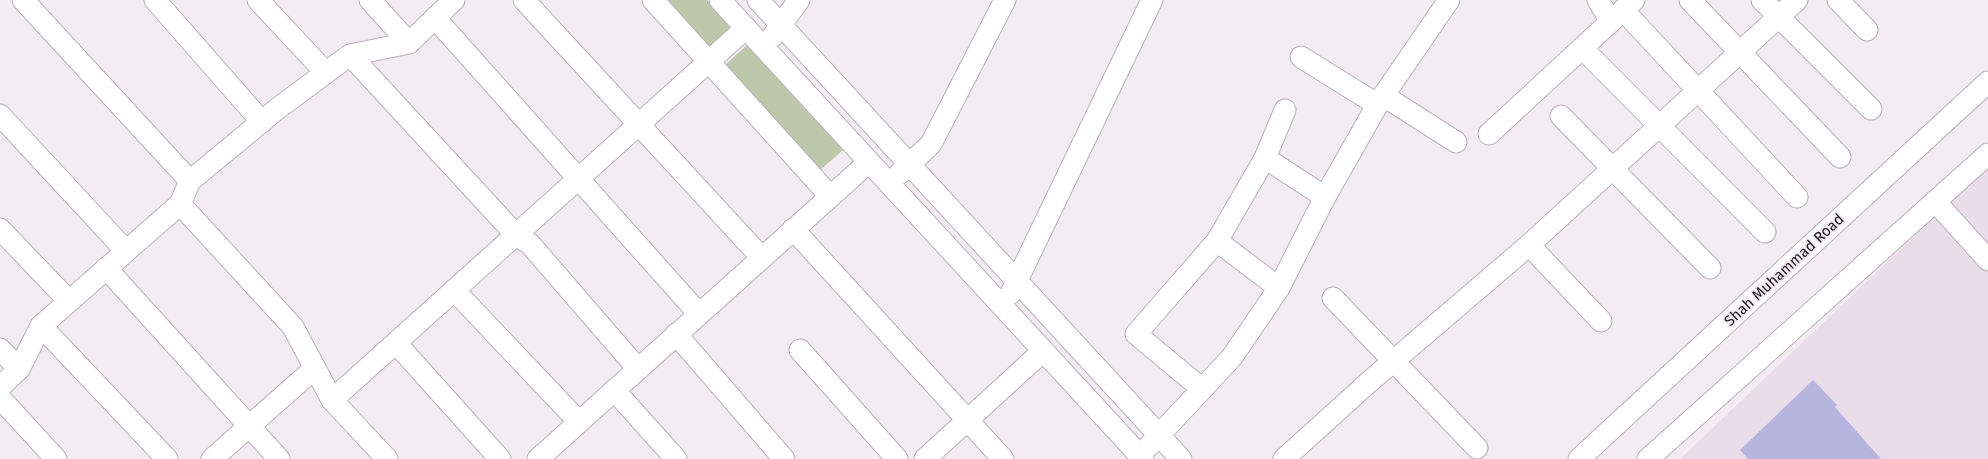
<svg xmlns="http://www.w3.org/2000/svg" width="1988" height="459" font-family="'Fira Sans',sans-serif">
<rect width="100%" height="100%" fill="#f3ecf2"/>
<polygon fill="#eaddea" points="1988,166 1988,459 1680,459"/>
<g fill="#bdc8aa">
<polygon points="662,0 707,0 732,27 708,50"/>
<polygon points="747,45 843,150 818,172 723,67"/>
</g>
<polygon fill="#b6b5df" points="1813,380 1837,405 1835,407 1881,459 1748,459 1740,450"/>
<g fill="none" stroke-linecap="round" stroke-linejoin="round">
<defs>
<g id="minor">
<polyline points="23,0 190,181 180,204 293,327 332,400 387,459"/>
<polyline points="155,0 262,122"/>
<polyline points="258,0 326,73"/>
<polyline points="370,0 409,43"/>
<polyline points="524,0 762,258"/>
<polyline points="653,0 830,196"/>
<polyline points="720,0 1143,459"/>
<polyline points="758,0 1181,459"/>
<polyline points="1598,0 1611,22"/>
<polyline points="1690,0 1840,157"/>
<polyline points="1762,0 1871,109"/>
<polyline points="1838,0 1867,30"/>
<polyline points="1623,10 1797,197"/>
<polyline points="435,18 699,314"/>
<polyline points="773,36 799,0"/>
<polyline points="1582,48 1765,232"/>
<polyline points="350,55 516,235 530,244 638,369"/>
<polyline points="1301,57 1378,105"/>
<polyline points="1384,96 1456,142"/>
<polyline points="0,115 126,251"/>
<polyline points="1561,116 1710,268"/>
<polyline points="1489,134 1634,0"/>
<polyline points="1265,158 1325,197"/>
<polyline points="900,173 931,144 1005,0"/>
<polyline points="190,181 277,109 350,55 409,43 454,0"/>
<polyline points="1935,201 1988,260"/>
<polyline points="0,229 69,301"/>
<polyline points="793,229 1003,459"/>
<polyline points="1217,241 1279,288"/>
<polyline points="1529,245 1601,321"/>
<polyline points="106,268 279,459"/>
<polyline points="454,290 579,422"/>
<polyline points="1011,293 1152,0"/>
<polyline points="1333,298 1477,448"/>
<polyline points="41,326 167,459"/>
<polyline points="676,334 784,459"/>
<polyline points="396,343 500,459"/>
<polyline points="0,349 19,369"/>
<polyline points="800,350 897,459"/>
<polyline points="0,387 19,369 41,326 180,204"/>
<polyline points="1202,389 1136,334 1217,241 1265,158 1285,110"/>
<polyline points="614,390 676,459"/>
<polyline points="0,398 56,459"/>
<polyline points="332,400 746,28"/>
<polyline points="1149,446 1232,357 1279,288 1325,197 1379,102 1449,0"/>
<polyline points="212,459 315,368"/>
<polyline points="538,459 869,162"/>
<polyline points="925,459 1043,351"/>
<polyline points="1284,459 1369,382 1529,245 1797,0"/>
<polyline points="1579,459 1988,82"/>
<polyline points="1648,459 1988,154"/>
</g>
</defs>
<use href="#minor" stroke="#b9b2b9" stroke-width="23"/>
<use href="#minor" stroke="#fff" stroke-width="21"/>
</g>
<g text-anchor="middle" stroke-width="4" stroke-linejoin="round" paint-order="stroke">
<g font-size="15" fill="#191719" stroke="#f3ecf2">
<text transform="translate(1784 270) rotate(-43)" y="5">Shah Muhammad Road</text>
</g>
</g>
</svg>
